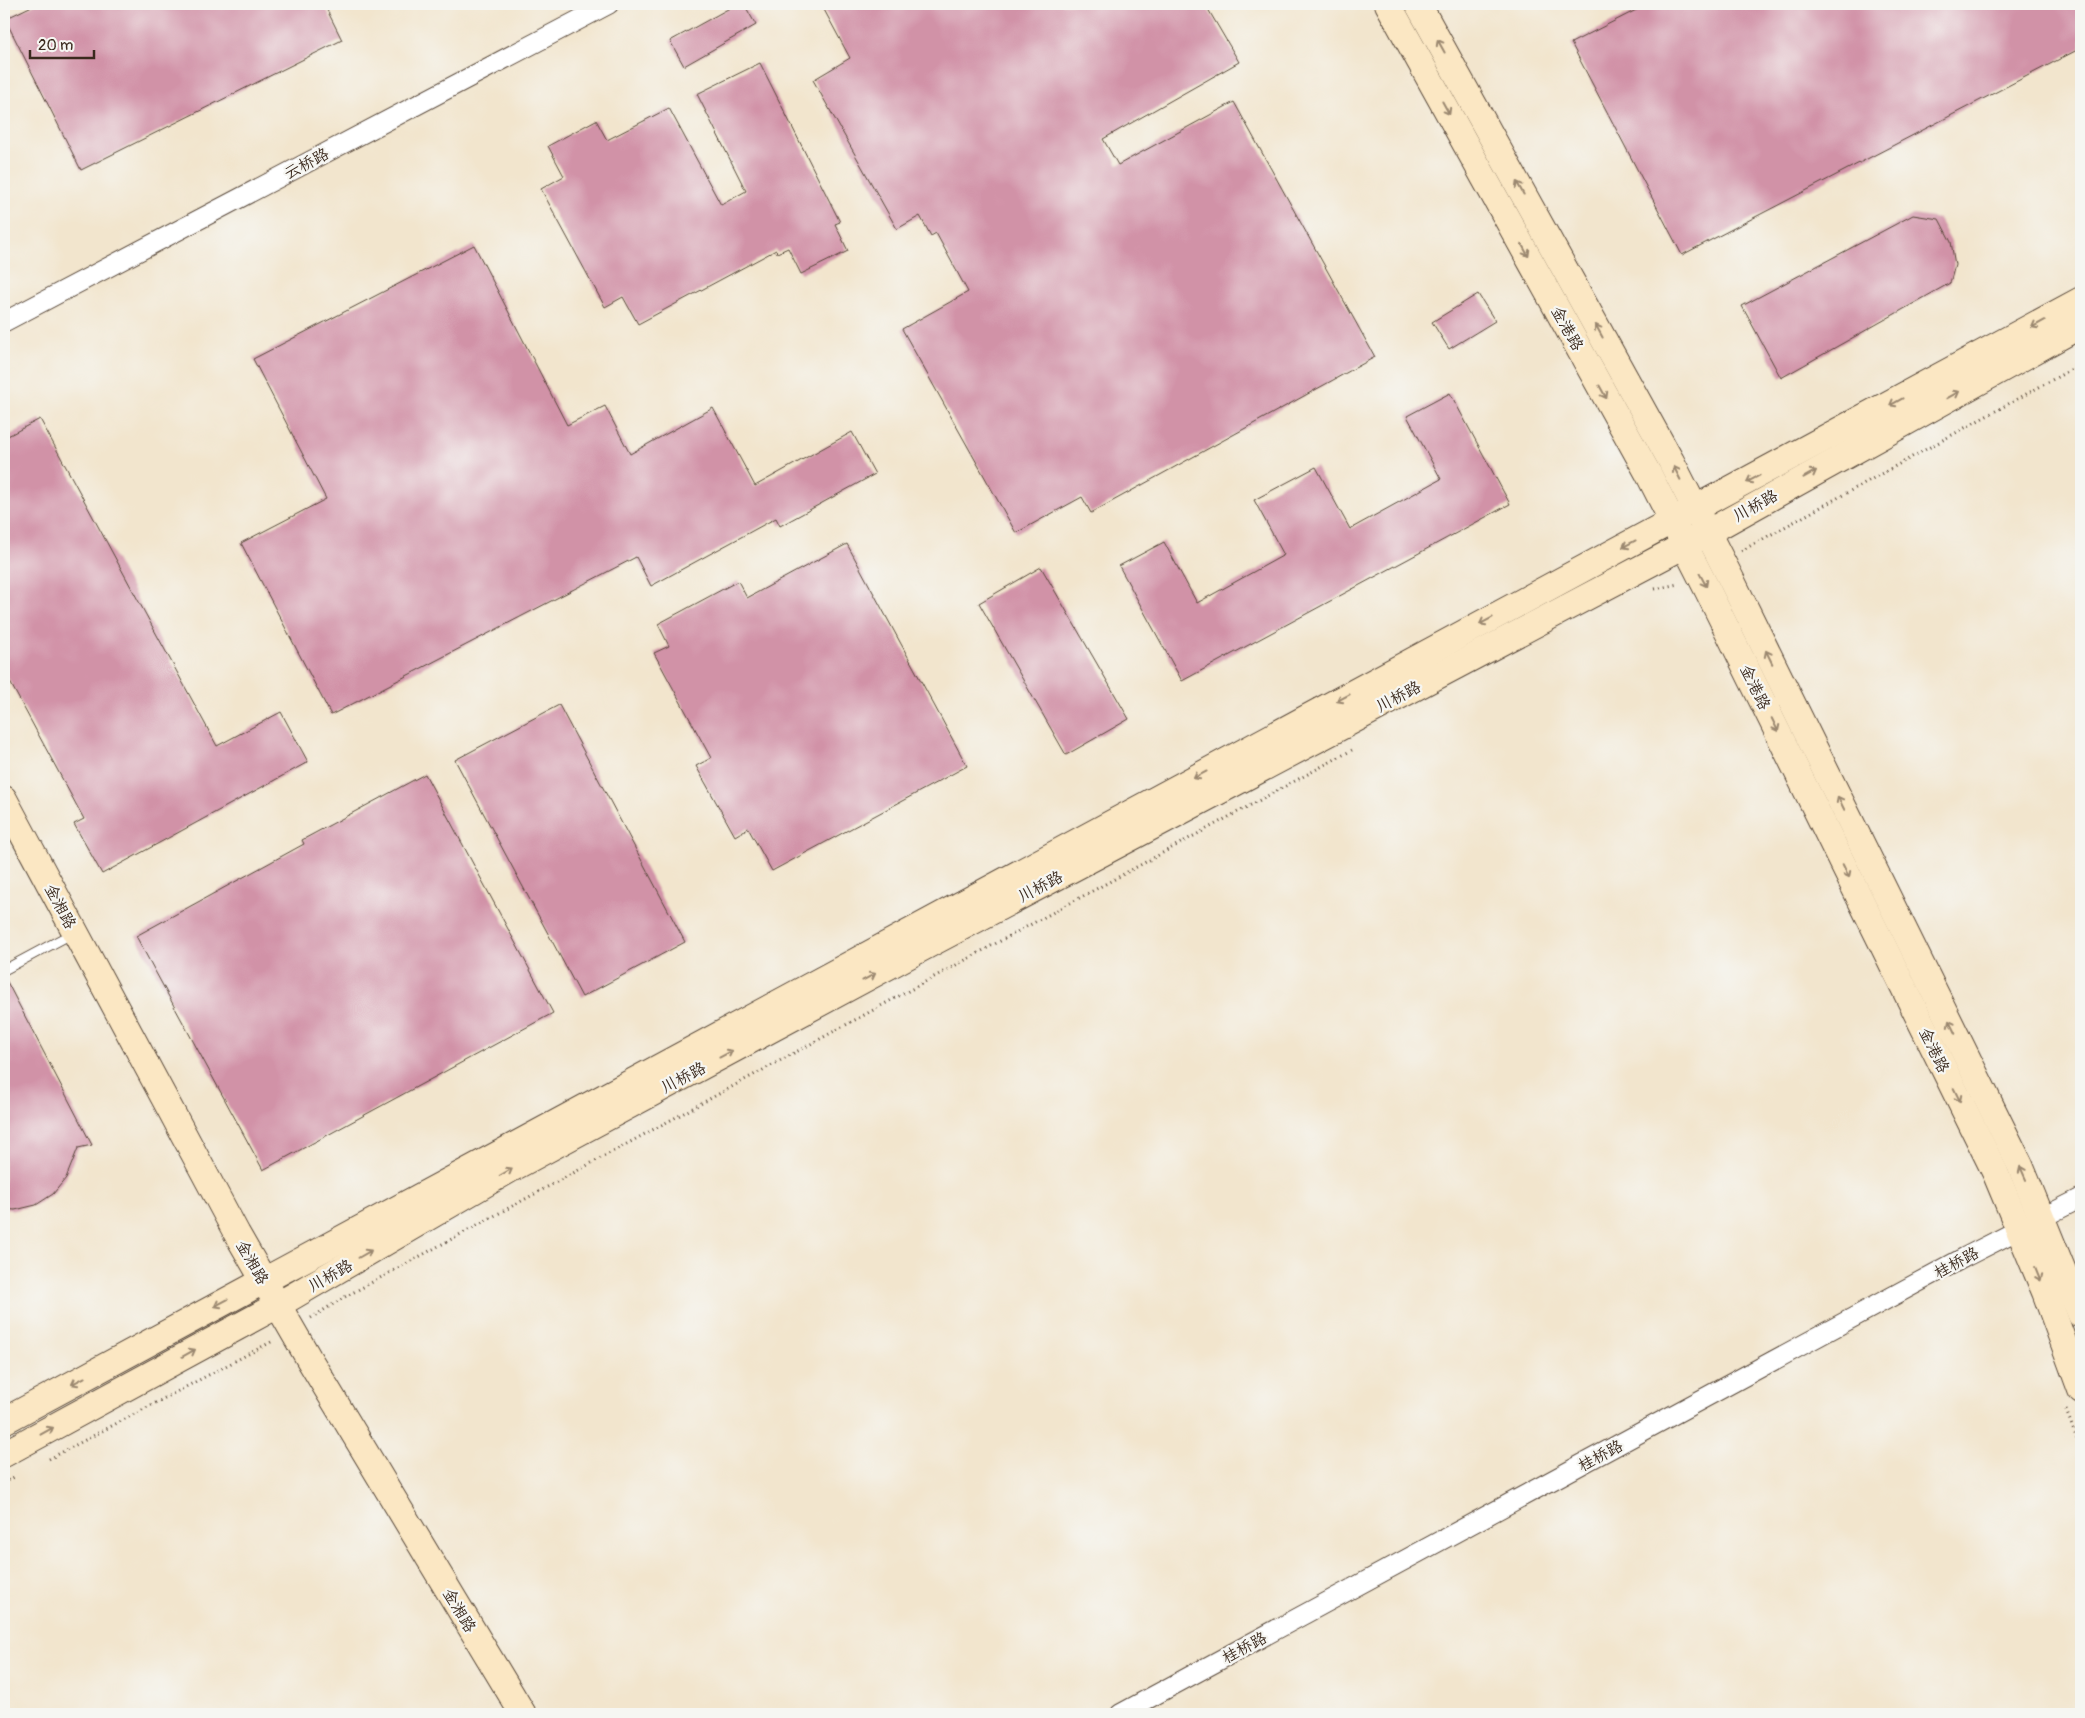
<svg xmlns="http://www.w3.org/2000/svg" width="2085" height="1718" font-family="Pangolin,'LXGW WenKai TC',sans-serif">
<rect width="100%" height="100%" fill="#f6f6f2"/>
<filter id="ink" filterUnits="userSpaceOnUse"><feTurbulence type="fractalNoise" baseFrequency=".02" numOctaves="2"/><feDisplacementMap in="SourceGraphic" scale="10" xChannelSelector="R" yChannelSelector="G"/><feConvolveMatrix kernelMatrix="1 2 1 2 8 2 1 2 1" color-interpolation-filters="sRGB"/></filter>
<filter id="wash" filterUnits="userSpaceOnUse"><feTurbulence type="fractalNoise" baseFrequency=".0096" numOctaves="4" result="noise"/><feDisplacementMap in="SourceGraphic" scale="20" xChannelSelector="R" yChannelSelector="G"/><feGaussianBlur stdDeviation="1.12" result="paint"/><feColorMatrix in="noise" values="0 0 0 0 0 0 0 0 0 0 0 0 0 0 0 0 0 1.4 0 .05"/><feComposite in="paint" operator="in"/></filter>
<g filter="url(#wash)">
<rect width="100%" height="100%" fill="#f2e5cd"/>
<g id="blocks">
<g fill="#d192a7">
<polygon points="36,4 324,4 342,40 81,170 5,19"/>
<polygon points="737,4 744,4 756,25 684,66 670,41"/>
<polygon points="821,4 1205,4 1239,62 1103,139 1118,165 1234,102 1375,357 1091,513 1082,497 1016,533 902,329 968,292 936,233 931,236 920,216 897,229 813,80 850,58"/>
<polygon points="1648,4 2081,4 2081,48 1682,255 1571,43"/>
<polygon points="760,63 840,222 835,224 848,251 801,274 788,248 777,253 776,250 638,324 623,297 605,307 541,189 564,176 548,146 596,120 607,140 669,108 721,205 746,191 697,94"/>
<polygon points="1913,215 1939,219 1951,242 1955,265 1950,283 1781,378 1742,306"/>
<polygon points="474,245 567,425 605,406 630,454 713,408 755,486 852,432 875,474 780,526 776,518 651,586 636,557 331,715 241,543 326,499 253,359"/>
<polygon points="1478,294 1495,321 1449,349 1432,322"/>
<polygon points="1450,393 1510,504 1182,681 1119,566 1164,542 1197,603 1284,555 1254,500 1316,467 1350,529 1441,479 1407,416"/>
<polygon points="40,419 217,746 281,712 308,762 102,874 74,824 84,819 4,671 4,438"/>
<polygon points="847,544 967,766 772,871 748,828 735,836 696,766 711,758 654,653 669,646 658,624 738,581 747,598"/>
<polygon points="1041,567 1129,719 1066,755 979,603"/>
<polygon points="559,705 685,942 582,997 455,760"/>
<polygon points="425,774 553,1013 263,1170 136,936 304,844 302,840"/>
<polygon points="4,976 92,1145 78,1148 66,1178 53,1194 36,1205 15,1210 4,1209"/>
</g>
</g>
</g>
<g filter="url(#ink)">
<use href="#blocks" fill-opacity="0" stroke="#564638" stroke-width="1"/>
<g fill="none" stroke-linecap="round" stroke-linejoin="round">
<defs>
<polyline id="lane" points="4,970 73,933"/>
<g id="street">
<polyline points="4,322 609,4"/>
<polyline points="1120,1714 1965,1257 2081,1198"/>
</g>
<g id="secondary">
<polyline points="1388,4 1648,473 1708,591 1995,1172 2045,1292 2081,1390"/>
<polyline points="1418,4 1671,461 1731,579 2020,1165 2081,1315"/>
<polyline points="4,799 237,1234 309,1359 523,1714"/>
<polyline points="4,1421 2081,300"/>
<polyline points="4,1454 278,1305 509,1170 928,945 1685,545 2081,325"/>
</g>
</defs>
<use href="#lane" stroke="#564638" stroke-width="11"/>
<use href="#street" stroke="#564638" stroke-width="21"/>
<use href="#secondary" stroke="#564638" stroke-width="28"/>
<g stroke="#564638" stroke-width="3" stroke-dasharray="1 4" stroke-linecap="butt">
<polyline points="1741,551 2081,364"/>
<polyline points="1655,589 1678,584"/>
<polyline points="311,1318 343,1298 1352,750"/>
<polyline points="2066,1410 2081,1450"/>
<polyline points="49,1459 273,1341"/>
<polyline points="4,1483 14,1477"/>
</g>
<use href="#lane" stroke="#fff" stroke-width="9"/>
<use href="#street" stroke="#fff" stroke-width="19"/>
<use href="#secondary" stroke="#fbe7c3" stroke-width="26"/>
</g>
<defs><path id="oneway-shaft" d="M-6 0H5M1.5-3L5.5 0L1.5 3" fill="none" stroke-width="1.6" stroke-linecap="round" stroke-linejoin="round" transform="scale(1.25)"/></defs>
<g stroke="#9b8870">
<use href="#oneway-shaft" transform="translate(1441 46) rotate(-119)"/>
<use href="#oneway-shaft" transform="translate(1446 108) rotate(61)"/>
<use href="#oneway-shaft" transform="translate(1520 188) rotate(-119)"/>
<use href="#oneway-shaft" transform="translate(1525 250) rotate(61)"/>
<use href="#oneway-shaft" transform="translate(2038 324) rotate(151)"/>
<use href="#oneway-shaft" transform="translate(1599 331) rotate(-119)"/>
<use href="#oneway-shaft" transform="translate(1603 392) rotate(61)"/>
<use href="#oneway-shaft" transform="translate(1953 395) rotate(-29)"/>
<use href="#oneway-shaft" transform="translate(1896 402) rotate(151)"/>
<use href="#oneway-shaft" transform="translate(1677 473) rotate(-117)"/>
<use href="#oneway-shaft" transform="translate(1810 474) rotate(-29)"/>
<use href="#oneway-shaft" transform="translate(1753 479) rotate(152)"/>
<use href="#oneway-shaft" transform="translate(1629 544) rotate(152)"/>
<use href="#oneway-shaft" transform="translate(1703 580) rotate(62)"/>
<use href="#oneway-shaft" transform="translate(1486 621) rotate(152)"/>
<use href="#oneway-shaft" transform="translate(1769 657) rotate(-116)"/>
<use href="#oneway-shaft" transform="translate(1343 698) rotate(152)"/>
<use href="#oneway-shaft" transform="translate(1775 725) rotate(64)"/>
<use href="#oneway-shaft" transform="translate(1200 775) rotate(152)"/>
<use href="#oneway-shaft" transform="translate(1841 803) rotate(-116)"/>
<use href="#oneway-shaft" transform="translate(1846 871) rotate(64)"/>
<use href="#oneway-shaft" transform="translate(869 977) rotate(-28)"/>
<use href="#oneway-shaft" transform="translate(1952 1027) rotate(-116)"/>
<use href="#oneway-shaft" transform="translate(726 1054) rotate(-28)"/>
<use href="#oneway-shaft" transform="translate(1957 1095) rotate(64)"/>
<use href="#oneway-shaft" transform="translate(506 1172) rotate(-30)"/>
<use href="#oneway-shaft" transform="translate(2023 1173) rotate(-114)"/>
<use href="#oneway-shaft" transform="translate(365 1254) rotate(-30)"/>
<use href="#oneway-shaft" transform="translate(2038 1274) rotate(68)"/>
<use href="#oneway-shaft" transform="translate(221 1303) rotate(152)"/>
<use href="#oneway-shaft" transform="translate(189 1353) rotate(-29)"/>
<use href="#oneway-shaft" transform="translate(78 1381) rotate(152)"/>
<use href="#oneway-shaft" transform="translate(47 1431) rotate(-29)"/>
</g>
</g>
<g text-anchor="middle" stroke-width="4.5" stroke-linejoin="round" paint-order="stroke">
<g font-size="16" fill="#3b2a1e" stroke="#f6f6f2">
<text transform="translate(306 163) rotate(-28)" y="6">云桥路</text>
<text transform="translate(1568 328) rotate(61)" y="6">金港路</text>
<text transform="translate(1755 505) rotate(-29)" y="6">川桥路</text>
<text transform="translate(1756 687) rotate(64)" y="6">金港路</text>
<text transform="translate(1398 696) rotate(-28)" y="6">川桥路</text>
<text transform="translate(1040 886) rotate(-28)" y="6">川桥路</text>
<text transform="translate(61 906) rotate(62)" y="6">金湘路</text>
<text transform="translate(1935 1050) rotate(64)" y="6">金港路</text>
<text transform="translate(683 1077) rotate(-28)" y="6">川桥路</text>
<text transform="translate(253 1262) rotate(60)" y="6">金湘路</text>
<text transform="translate(1956 1262) rotate(-28)" y="6">桂桥路</text>
<text transform="translate(330 1275) rotate(-30)" y="6">川桥路</text>
<text transform="translate(1600 1455) rotate(-28)" y="6">桂桥路</text>
<text transform="translate(460 1610) rotate(59)" y="6">金湘路</text>
<text transform="translate(1244 1647) rotate(-28)" y="6">桂桥路</text>
</g>
</g>
<rect width="2085" height="1718" fill="none" stroke="#f6f6f2" stroke-width="20"/>
<path d="M30 50v8h64v-8" fill="none" stroke="#3b2a1e" stroke-width="2.5"/>
<text x="38" y="50" font-size="15" fill="#3b2a1e" stroke="#f6f6f2" stroke-width="4" paint-order="stroke">20 m</text>
</svg>
